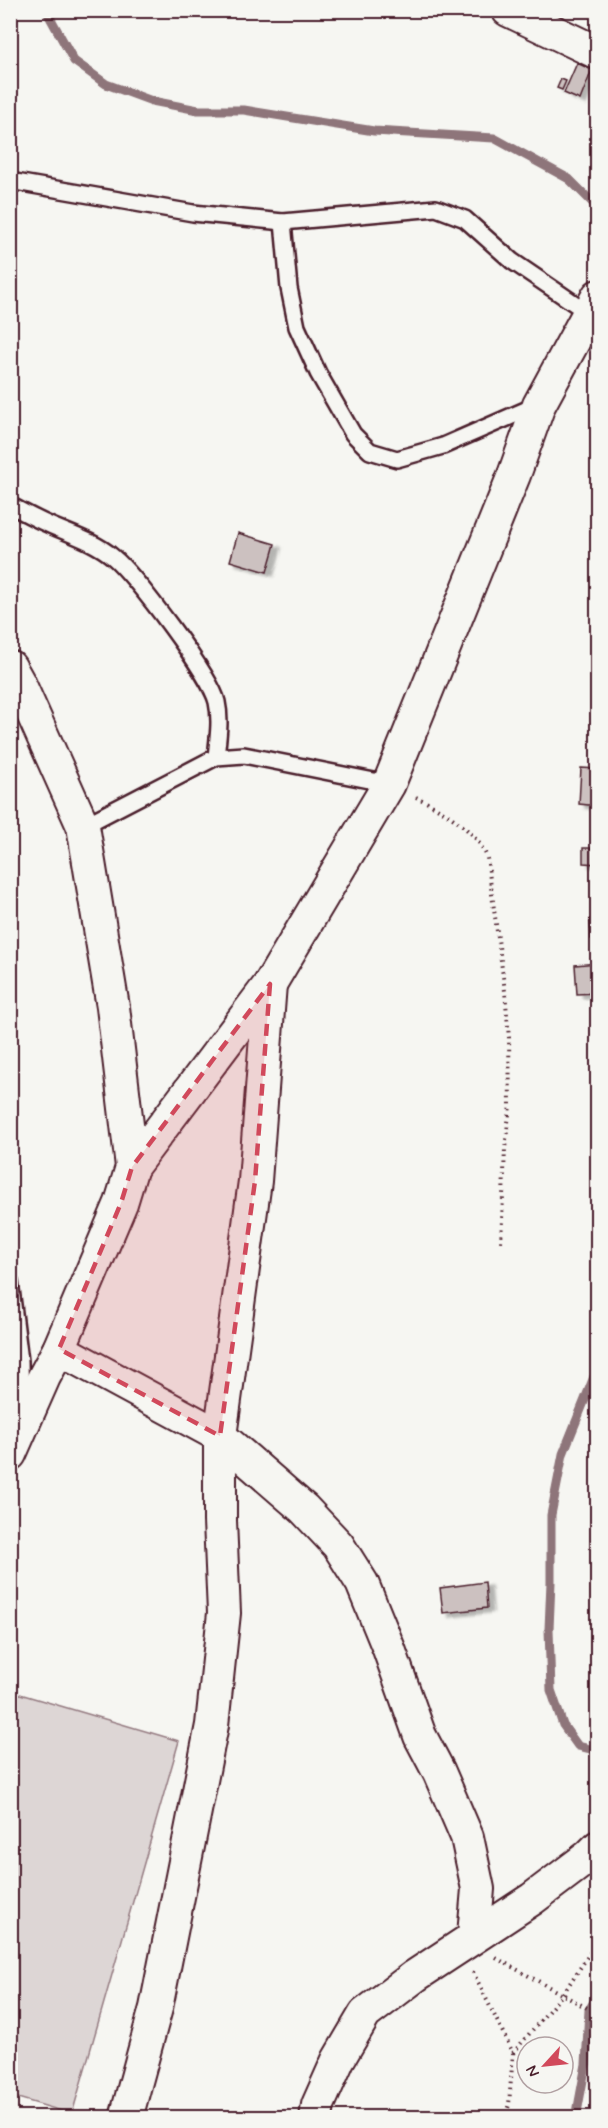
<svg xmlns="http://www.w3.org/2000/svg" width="608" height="2128" font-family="Mynerve,sans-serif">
<defs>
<filter id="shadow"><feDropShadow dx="6" dy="4" stdDeviation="1.5" flood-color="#0004"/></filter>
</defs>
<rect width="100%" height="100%" fill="#f6f6f2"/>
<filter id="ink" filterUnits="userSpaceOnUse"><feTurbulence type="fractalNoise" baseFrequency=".0167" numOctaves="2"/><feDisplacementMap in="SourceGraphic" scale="12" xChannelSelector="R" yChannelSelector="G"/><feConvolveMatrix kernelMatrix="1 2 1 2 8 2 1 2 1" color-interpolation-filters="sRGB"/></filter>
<g filter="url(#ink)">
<polygon fill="#ddd6d5" stroke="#947a80" stroke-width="1.5" points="10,1691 179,1741 72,2114 11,2096"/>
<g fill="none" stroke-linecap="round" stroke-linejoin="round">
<g stroke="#8e747a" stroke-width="9">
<polyline points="46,10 74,61 106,84 152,101 198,110 244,110 374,131 494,138 569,179 598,208"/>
<polyline points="598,1367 563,1454 551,1515 551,1582 549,1629 551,1690 563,1725 578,1746 598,1751"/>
<polyline points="576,2118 586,2064 589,2010 598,1995"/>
</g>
</g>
<g fill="#ccc1c0" stroke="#4a1f2b" stroke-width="1.5" filter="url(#shadow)">
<polygon points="577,63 592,70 580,100 564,93"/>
<polygon points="561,79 566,81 562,90 557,88"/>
<polygon points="238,533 275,544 267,572 230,561"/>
<polygon points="581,768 598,769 598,806 579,804"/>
<polygon points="583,848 598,848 598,864 583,863"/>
<polygon points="590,919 598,919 598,939 591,939"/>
<polygon points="598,963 598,972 594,973 595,993 577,994 575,965"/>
<polygon points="485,1582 487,1608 443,1613 440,1588"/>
</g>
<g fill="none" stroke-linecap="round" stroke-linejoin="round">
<defs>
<g id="service">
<polyline points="10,181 193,213 283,222 436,208 465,219 512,261 587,312"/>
<polyline points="283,222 289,288 297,327 318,373 353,434 370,451 397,459 443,446 537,405"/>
<path d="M10 505C21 511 32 517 43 522 66 533 93 540 113 557 135 575 211 676 217 702 221 720 218 738 216 757"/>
<polyline points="83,826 216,757 244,755 389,784"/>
<polyline points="10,1281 20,1361 21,1411"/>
</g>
<g id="minor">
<polyline points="508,10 598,53"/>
<polyline points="10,667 20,685 83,826 113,1007 132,1167 121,1203 59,1349 44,1377 10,1454"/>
<polyline points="132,1167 270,984 389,784 514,475 539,405 598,296"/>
<polyline points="59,1349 220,1436 304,1509 338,1545 362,1583 389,1649 420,1736 439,1772 467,1837 478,1889 474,1935"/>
<polyline points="126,2118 156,2008 212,1725 224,1613 220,1521 220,1436 255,1181 270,984"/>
<polyline points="316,2118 318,2105 338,2060 365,2014 415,1976 532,1899 589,1856 598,1847"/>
</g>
</defs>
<use href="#service" stroke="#4a1f2b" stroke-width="20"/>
<use href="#minor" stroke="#4a1f2b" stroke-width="36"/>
<g stroke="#4a1f2b" stroke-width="4" stroke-dasharray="1.5 4.5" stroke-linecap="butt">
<path d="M416 797C443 810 475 829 487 857L505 991 509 1038 510 1105 505 1149 501 1243"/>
<polyline points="496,1958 598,2014"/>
<polyline points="473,1972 513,2053 509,2105 505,2118"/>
<polyline points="513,2053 562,1995 598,1941"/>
</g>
<use href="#service" stroke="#f6f6f2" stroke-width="15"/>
<use href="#minor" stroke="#f6f6f2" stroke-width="32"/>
</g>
</g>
<path fill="#d1495b" fill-opacity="0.2" stroke="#d1495b" stroke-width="4.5" stroke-dasharray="12 8" stroke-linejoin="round" d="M270 984 255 1181 220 1436 59 1349 121 1203 132 1167Z"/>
<rect width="608" height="2128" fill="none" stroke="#f6f6f2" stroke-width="36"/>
<rect x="18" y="18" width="572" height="2092" fill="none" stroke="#4a1f2b" stroke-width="2" filter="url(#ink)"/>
<g transform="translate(545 2065) rotate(243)"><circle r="28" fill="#f6f6f2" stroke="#b1a0a2" stroke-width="1.5"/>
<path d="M0-4.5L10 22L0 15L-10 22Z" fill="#d1495b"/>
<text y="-9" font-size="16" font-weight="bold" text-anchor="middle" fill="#4a1f2b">N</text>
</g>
</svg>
